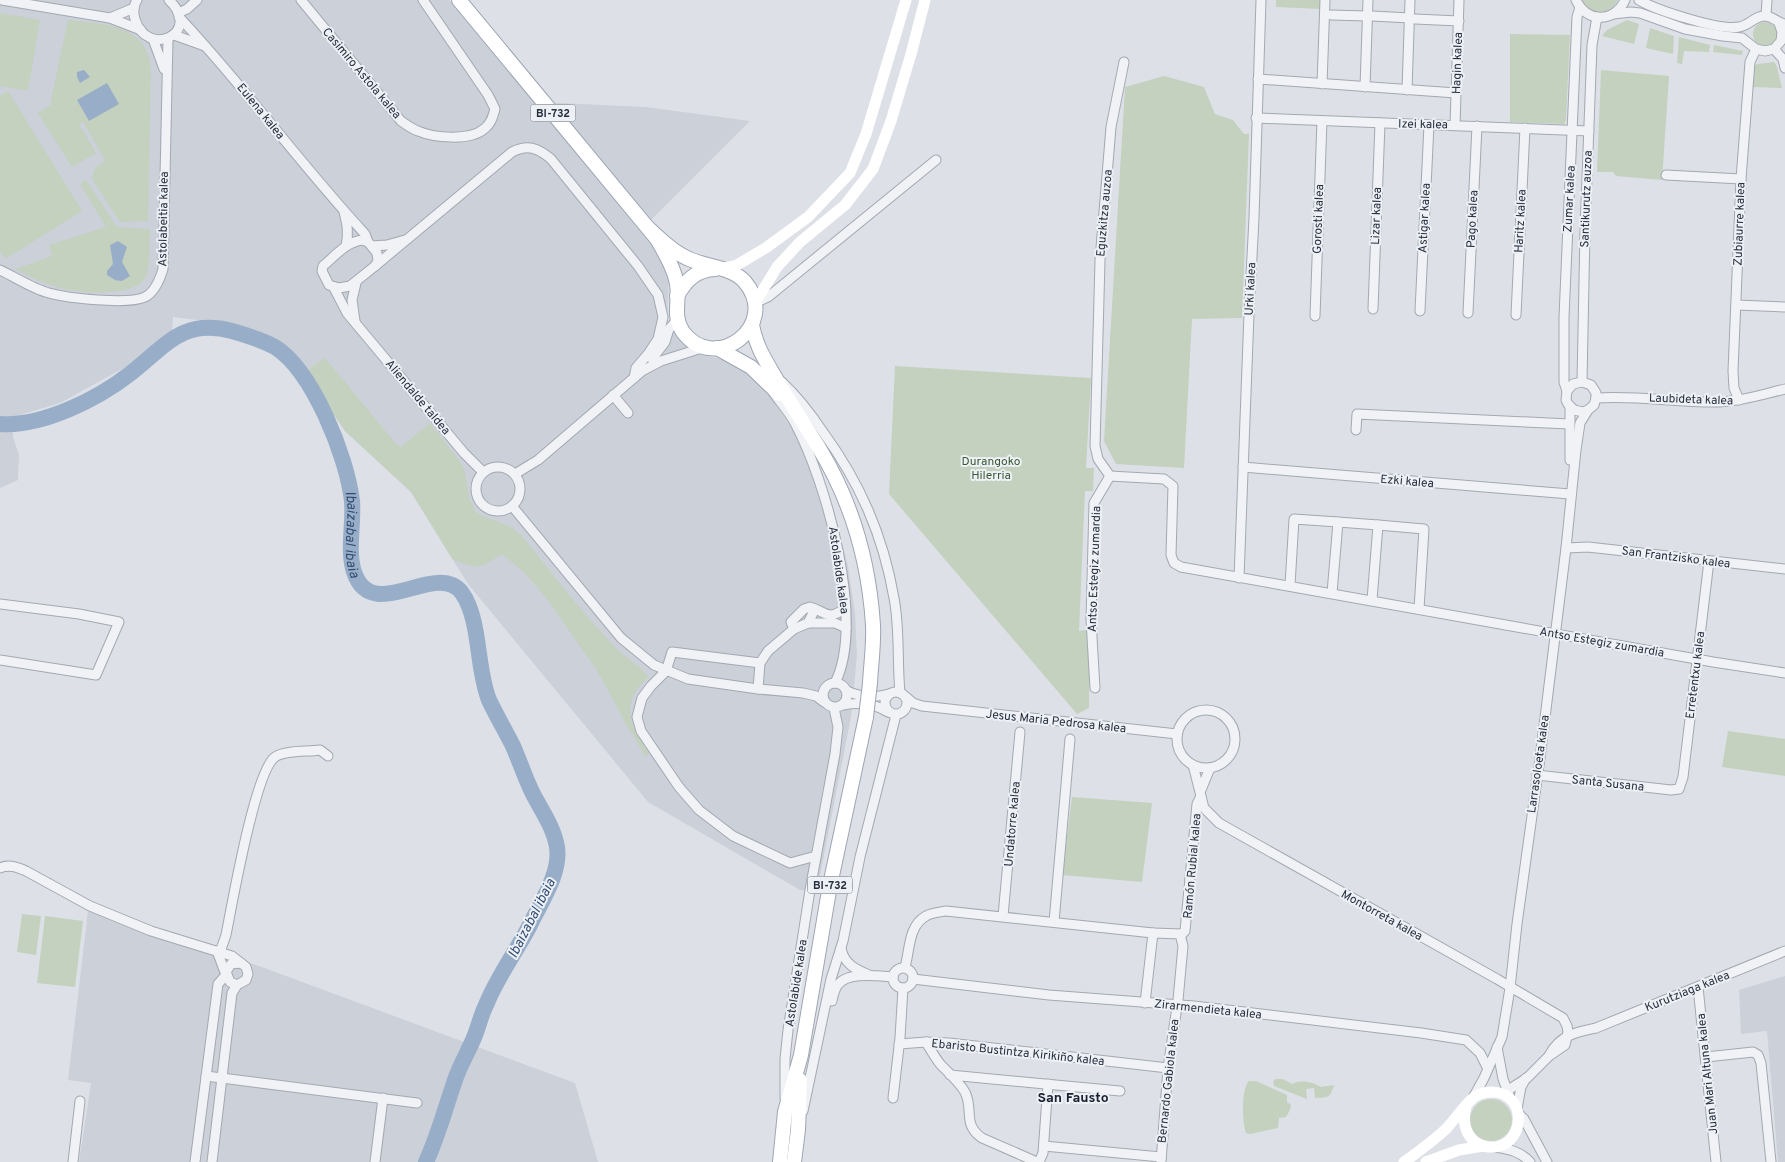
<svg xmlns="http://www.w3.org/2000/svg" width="1785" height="1162" font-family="Overpass,sans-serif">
<rect width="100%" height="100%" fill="#dde1e7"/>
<g fill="#cbd0d9">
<polygon points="0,0 449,0 536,102 646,107 750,121 641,230 649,239 669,272 667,323 697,354 727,360 759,381 819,467 835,517 848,566 855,613 857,655 851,717 817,891 800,890 648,802 468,584 411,492 345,431 294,356 275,342 256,334 205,321 173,317 172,332 133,363 60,403 13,417 13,437 19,455 18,480 0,488"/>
<polygon points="88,911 259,966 575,1083 598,1162 79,1162 91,1083 68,1080"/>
<polygon points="1785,976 1785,1162 1778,1162 1767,1031 1741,1034 1739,990"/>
</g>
<g fill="#c3d1be">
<polygon points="1276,0 1322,0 1321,9 1276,7"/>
<path d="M1581 0H1618C1610 16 1590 15 1581 0Z"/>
<polygon points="0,13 40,20 28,91 0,86"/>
<path d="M68 20C104 24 149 24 151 71L148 221 120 222 92 179 95 168 104 162V158L83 122 79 124 96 153 72 167 38 113 52 104 51 100Z"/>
<polygon points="1627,20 1639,24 1634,44 1602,36 1607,30"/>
<circle cx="1765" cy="34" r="12"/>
<polygon points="1650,28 1674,36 1673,54 1646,48"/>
<polygon points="1510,34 1570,35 1566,120 1564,124 1510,122"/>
<polygon points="1679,37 1710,45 1709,52 1684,51 1682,64 1677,63"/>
<polygon points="1714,45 1743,51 1742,55 1713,52"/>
<polygon points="1774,62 1777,67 1782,88 1753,87 1755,65 1758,64"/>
<polygon points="1601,70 1669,76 1662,180 1616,176 1613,172 1597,172"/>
<polygon points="1164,76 1204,87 1215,114 1233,120 1244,134 1249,134 1242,318 1192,319 1184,468 1116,464 1104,441 1125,87"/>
<polygon points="8,91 82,211 5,259 0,250 0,96"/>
<path d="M86 180 117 227 150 229C149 241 151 268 145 278 132 299 74 293 54 286 40 282 28 276 15 269L52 256 49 245 106 227 80 184Z"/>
<path d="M325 358 396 444 401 447 430 423 461 463 465 472 469 498 476 512 480 515 511 527 521 535C553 574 584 616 620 652 627 658 646 671 648 677 645 681 641 684 638 688 621 712 635 733 649 753L646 757 625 722 598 672 550 603 525 573 502 554C478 569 481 569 453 560L411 492 345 431 305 372Z"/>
<polygon points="895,366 1091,378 1086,468 1094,468 1093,491 1085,491 1079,631 1085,630 1090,634 1089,708 1077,714 889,494"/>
<polygon points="1728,731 1785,739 1785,776 1722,767"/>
<polygon points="1072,797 1152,803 1142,882 1062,875"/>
<polygon points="22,914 41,916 36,955 17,952"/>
<polygon points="45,916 83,921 75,987 37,983"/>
<path d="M1276 1079H1283L1292 1084C1301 1079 1313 1082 1321 1087L1334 1085C1330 1099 1328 1097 1315 1098L1314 1088 1306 1089 1307 1099 1274 1086 1273 1081Z"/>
<path d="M1249 1081H1256L1287 1095V1102L1291 1105 1290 1110 1286 1117 1279 1118 1278 1128 1250 1134 1246 1133C1242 1122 1241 1089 1249 1081Z"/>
<circle cx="1491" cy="1120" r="21"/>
</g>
<g fill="#98aec8">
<polygon points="84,70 90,77 80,83 77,77 77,72"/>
<polygon points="107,83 119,104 89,121 77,100"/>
<polygon points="118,241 127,247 122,262 130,276 122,281 115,280 107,275 107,271 113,264 110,245"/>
</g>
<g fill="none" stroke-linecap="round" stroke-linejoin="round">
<path stroke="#98aec8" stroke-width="16" id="s1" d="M0 424C42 427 98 399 131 373 166 346 182 318 232 331 246 335 262 340 275 347 313 371 347 457 352 501 354 522 347 551 354 572 372 626 437 559 462 593 481 620 476 668 489 700 496 715 505 730 513 746 520 762 525 778 533 794 542 811 554 828 557 847 561 873 541 902 530 925 516 952 497 977 486 1005 481 1015 479 1025 475 1035 469 1051 459 1066 454 1083 445 1109 438 1136 426 1162"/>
<defs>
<g id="minor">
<polyline points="2,0 110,18 141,30"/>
<path d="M137 0C133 6 133 12 135 19 146 59 204 34 169 0"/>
<path d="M301 0 401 121C407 125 412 129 418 131 434 138 470 141 484 129 491 124 493 116 495 109L488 95 423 0"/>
<path d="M1576 0C1586 23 1615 23 1625 0"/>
<path d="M1639 0C1656 10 1720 31 1739 27 1749 26 1755 15 1766 16 1773 17 1777 22 1784 24"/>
<polyline points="178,13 187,9 197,0"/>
<polyline points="1613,14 1631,12 1640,13 1685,29 1723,36 1742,38 1756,49 1765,51 1774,49 1781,41 1782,32 1779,23"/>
<polyline points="1331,15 1367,16"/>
<polyline points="1372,16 1410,18"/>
<polyline points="1766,16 1767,0"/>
<path d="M179 17C244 86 300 164 365 234L368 242"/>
<polyline points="110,18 134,8"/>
<polyline points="1415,19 1459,21"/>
<polyline points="174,35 205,46"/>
<polyline points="153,39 164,69"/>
<polyline points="1774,49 1783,59 1785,68"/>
<polyline points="1258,79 1456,93"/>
<polyline points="1322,84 1325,0"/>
<polyline points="1365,87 1368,0"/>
<polyline points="1407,90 1410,0"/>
<polyline points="1256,118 1589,131"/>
<polyline points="1455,125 1459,0"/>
<polyline points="1666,175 1741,179"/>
<path d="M344 212C347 224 349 233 346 246"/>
<path d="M362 240 368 242 377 253 378 261 375 266 350 286 339 288 329 285 322 271 323 266C335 256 346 242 362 240Z"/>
<polyline points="372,246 387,245 405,240"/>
<path d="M375 266 512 152C528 144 538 148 551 159L638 266 658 295 663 317 658 339 648 354 636 368 634 378"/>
<path d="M0 270C15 277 33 289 49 293 67 298 128 305 145 297 155 292 160 279 163 269L168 39"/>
<polyline points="334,288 347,313 464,453 483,472"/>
<polyline points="755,303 768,297 936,160"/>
<polyline points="1736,305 1785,307"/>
<polyline points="1373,309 1380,123"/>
<polyline points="1420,311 1429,125"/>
<polyline points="1468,313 1477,126"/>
<polyline points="1516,315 1525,128"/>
<polyline points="1315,316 1322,121"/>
<polyline points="355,321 352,300 356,283"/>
<polyline points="652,359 665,342 669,329 677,320"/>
<path d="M782 382C798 397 811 414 823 432 860 483 883 535 894 598 900 629 897 661 900 693"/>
<polyline points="1582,382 1585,231 1592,45 1597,17"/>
<polyline points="1567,391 1564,382 1564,317 1577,17 1580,7"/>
<path d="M773 392C780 402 789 412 795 423 826 481 866 622 835 683"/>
<polyline points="613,395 628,413"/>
<path d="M1596 398C1638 395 1679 403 1720 402 1743 401 1764 394 1785 389"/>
<polyline points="1739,400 1734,388 1733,371 1741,179 1750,62 1756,49"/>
<polyline points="1570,407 1570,460"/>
<polyline points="1356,430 1357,414 1569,424"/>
<polyline points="1243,467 1570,494"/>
<circle cx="498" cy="489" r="22"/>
<polyline points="515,474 538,460 642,371 661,361 705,347"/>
<polyline points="1110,476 1098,459 1095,446 1100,260 1111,127 1124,62"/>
<polyline points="512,506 621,638 654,665 688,679 758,689 803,693 816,696 824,702"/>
<polyline points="1378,525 1424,529 1419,609"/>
<polyline points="1566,548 1588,547 1785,569"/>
<polyline points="1239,578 1249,314 1254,218 1261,0"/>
<polyline points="1290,585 1294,519 1338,522"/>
<polyline points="1332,593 1338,522 1378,525 1372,600"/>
<polyline points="0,604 79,614 119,622 96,675 0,660"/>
<polyline points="808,623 835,623 846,628"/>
<path d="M794 629 791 622 804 609 810 607C825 611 828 622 845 608"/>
<polyline points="760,663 672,652 666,671 651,686 642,698 637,717 641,731 679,787 699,810 733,836 790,863 816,856"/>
<circle cx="835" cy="695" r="12"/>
<polyline points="1095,688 1091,620 1094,503 1110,476 1164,479 1173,486 1171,555 1174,563 1181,567 1713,662 1785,673"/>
<polyline points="758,689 760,663 768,651 794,629 808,623 815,609"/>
<path d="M847 691C860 697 875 698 889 694"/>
<circle cx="896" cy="703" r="11"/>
<polyline points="906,697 913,703 922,706 1177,734"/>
<path d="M843 705C858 702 874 703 888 712"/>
<circle cx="1206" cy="739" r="29"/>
<polyline points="1193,765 1204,808 1219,823 1497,979 1563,1018 1567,1026 1568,1032 1565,1045 1549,1056 1527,1078 1502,1094"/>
<polyline points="1537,775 1671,790 1679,789 1683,777 1709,561"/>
<polyline points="1201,790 1210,768"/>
<path d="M0 868C9 864 17 867 26 871L90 906 151 931 232 956 246 967 248 974 246 980 237 985 232 993 212 1162"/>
<polyline points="1003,916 1020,732"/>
<polyline points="1054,922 1070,739"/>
<polyline points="1153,933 1182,934 1185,931 1197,804 1201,796"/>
<path d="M841 948C844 964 855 969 869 975"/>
<path d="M220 952 226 935C232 905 255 771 275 757 285 750 308 752 320 750L328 756"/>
<path d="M905 967C910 950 908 926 926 916 931 913 939 912 946 911L1153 933 1145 1003"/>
<circle cx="903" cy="978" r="10"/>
<polyline points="913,979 1049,995 1194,1006 1421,1033 1466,1040 1480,1053 1487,1067"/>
<polyline points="237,985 230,982 226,972 231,964 241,963"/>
<polyline points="1698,987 1716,1162"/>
<path d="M832 1001C833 996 834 991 837 986 846 971 878 976 893 977"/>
<path d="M926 1042C931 1050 935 1058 941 1065 949 1073 959 1082 965 1092 974 1110 962 1124 982 1138L1037 1162"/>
<polyline points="899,1044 926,1042 949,1043 1168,1068"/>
<polyline points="1497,1047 1503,1079 1509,1095"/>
<path d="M1550 1054C1560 1035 1577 1032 1596 1028L1785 951"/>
<polyline points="1706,1057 1753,1052 1758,1055 1761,1063 1771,1162"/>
<polyline points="950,1075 1120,1091"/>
<polyline points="206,1076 417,1103"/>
<polyline points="785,1098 785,1059 788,1030 810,890 835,754 838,727 834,708"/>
<polyline points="893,1098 900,1038 903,988"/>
<polyline points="1473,1098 1484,1078 1502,1037 1510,988 1517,924 1540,758 1566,548 1576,450 1580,423 1588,410 1594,405 1596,398 1596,393 1591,385 1582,382 1573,384 1567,391 1566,400 1568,404 1574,410 1583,412 1588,410"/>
<polyline points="1517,1109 1521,1087 1526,1078"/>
<polyline points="803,1111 831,979 843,941 860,857 896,715"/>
<polyline points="1519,1114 1524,1119 1547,1162"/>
<polyline points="1044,1146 1161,1157"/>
<path d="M1496 1147C1509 1149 1521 1152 1530 1162"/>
<polyline points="73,1162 80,1101"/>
<polyline points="195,1162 218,984 226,975 217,951"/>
<polyline points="375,1162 383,1098"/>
<polyline points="1039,1162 1043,1153 1048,1084"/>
<polyline points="1161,1162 1168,1068 1178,1000 1183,946 1180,934"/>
</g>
<g id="primary">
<path d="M459 0 657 239C665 253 674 268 677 284 680 301 672 316 683 332 715 375 781 325 745 282 732 267 707 267 689 259 673 252 660 239 647 227"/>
<path d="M677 296C686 280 696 270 715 269"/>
<path d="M752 325C756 346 764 358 775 377 789 401 804 424 819 448 852 502 869 563 873 625 874 644 871 664 870 683"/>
<polyline points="717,348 751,367 779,394"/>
<polyline points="780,1162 785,1112 801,1055 830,885 866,717"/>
<polyline points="794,1162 798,1130 800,1080"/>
</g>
</defs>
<use href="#minor" stroke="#a3a8b1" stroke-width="11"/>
<use href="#primary" stroke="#9da5b3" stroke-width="16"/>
<use href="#minor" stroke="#f0f2f6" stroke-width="9"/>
<g stroke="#fff" stroke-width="11">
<polyline points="720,269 737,265 767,247 808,217 850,173 866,134 906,0"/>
<polyline points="755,303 777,267 800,242 845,205 873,169 891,121 911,54 925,0"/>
<path d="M1404 1162C1418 1152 1433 1141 1446 1129 1455 1119 1462 1109 1471 1100 1477 1094 1484 1092 1492 1092 1530 1093 1525 1150 1489 1147 1468 1145 1461 1125 1466 1107"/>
<polyline points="1426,1162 1459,1150 1483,1146"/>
</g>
<use href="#primary" stroke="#fff" stroke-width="14"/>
<defs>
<polyline id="primary-bridge" points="866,717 870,683"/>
</defs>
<use href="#primary-bridge" stroke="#9da5b3" stroke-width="16" stroke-linecap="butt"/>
<use href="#primary-bridge" stroke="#fff" stroke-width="14"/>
</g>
<g text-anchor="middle" stroke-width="4" stroke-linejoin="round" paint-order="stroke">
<g fill="#edf0f5" stroke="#626975" stroke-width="1">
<rect x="530.5" y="104.5" width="45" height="17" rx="4"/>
<rect x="807.5" y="876.5" width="45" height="17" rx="4"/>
</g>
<g font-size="11" font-weight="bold" fill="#272f3e">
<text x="553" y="117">BI-732</text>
<text x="830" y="889">BI-732</text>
</g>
<g font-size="12" fill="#272f3e" stroke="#edf0f5">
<text transform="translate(1457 63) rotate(-88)" y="4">Hagin kalea</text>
<text transform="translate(362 73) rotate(50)" y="4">Casimiro Astola kalea</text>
<text transform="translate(261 111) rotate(51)" y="4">Eulena kalea</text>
<text transform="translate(1423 124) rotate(1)" y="4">Izei kalea</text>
<text transform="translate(1569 199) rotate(-87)" y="4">Zumar kalea</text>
<text transform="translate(1586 199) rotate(-88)" y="4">Santikurutz auzoa</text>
<text transform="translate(1104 213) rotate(-85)" y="4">Eguzkitza auzoa</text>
<text transform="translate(1376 216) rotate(-88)" y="4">Lizar kalea</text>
<text transform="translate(1424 218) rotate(-87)" y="4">Astigar kalea</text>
<text transform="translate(163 219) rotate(-89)" y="4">Astolabeitia kalea</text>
<text transform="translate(1318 219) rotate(-88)" y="4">Gorosti kalea</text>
<text transform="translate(1472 219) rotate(-87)" y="4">Pago kalea</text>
<text transform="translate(1520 221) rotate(-87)" y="4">Haritz kalea</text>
<text transform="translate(1739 224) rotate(-88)" y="4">Zubiaurre kalea</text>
<text transform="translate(1250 289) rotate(-87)" y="4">Urki kalea</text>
<text transform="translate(418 397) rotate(50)" y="4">Aliendalde taldea</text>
<text transform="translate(1691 399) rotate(2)" y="4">Laubideta kalea</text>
<text transform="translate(1407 481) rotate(5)" y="4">Ezki kalea</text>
<text transform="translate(1676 557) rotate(7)" y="4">San Frantzisko kalea</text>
<text transform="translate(1094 569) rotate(-88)" y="4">Antso Estegiz zumardia</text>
<text transform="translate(839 570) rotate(82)" y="4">Astolabide kalea</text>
<text transform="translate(1602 642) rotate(10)" y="4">Antso Estegiz zumardia</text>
<text transform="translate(1695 675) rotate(-83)" y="4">Erretentxu kalea</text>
<text transform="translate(1056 721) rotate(6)" y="4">Jesus Maria Pedrosa kalea</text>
<text transform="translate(1538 764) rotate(-82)" y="4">Larrasoloeta kalea</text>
<text transform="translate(1608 783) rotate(6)" y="4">Santa Susana</text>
<text transform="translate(1012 824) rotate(-85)" y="4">Undatorre kalea</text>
<text transform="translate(1192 866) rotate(-85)" y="4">Ramón Rubial kalea</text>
<text transform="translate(1382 915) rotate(29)" y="4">Montorreta kalea</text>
<text transform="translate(796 983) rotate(-81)" y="4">Astolabide kalea</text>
<text transform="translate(1687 991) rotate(-22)" y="4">Kurutziaga kalea</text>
<text transform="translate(1208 1009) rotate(6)" y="4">Zirarmendieta kalea</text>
<text transform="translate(1018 1052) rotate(6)" y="4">Ebaristo Bustintza Kirikiño kalea</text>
<text transform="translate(1707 1074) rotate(-96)" y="4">Juan Mari Altuna kalea</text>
<text transform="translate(1168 1081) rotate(-84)" y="4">Bernardo Gabiola kalea</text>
</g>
<g font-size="12" fill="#3a5a34" stroke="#edf0f5">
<text x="991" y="465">Durangoko<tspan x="991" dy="14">Hilerria</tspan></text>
</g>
<g font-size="14" font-style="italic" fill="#314c72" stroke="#edf0f5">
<text dy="5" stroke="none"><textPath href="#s1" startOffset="514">Ibaizabal ibaia</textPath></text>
<text transform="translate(531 918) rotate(-63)" y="5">Ibaizabal ibaia</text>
</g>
<g font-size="14" font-weight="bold" fill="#19202f" stroke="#edf0f5">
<text x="1073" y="1102">San Fausto</text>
</g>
</g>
</svg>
